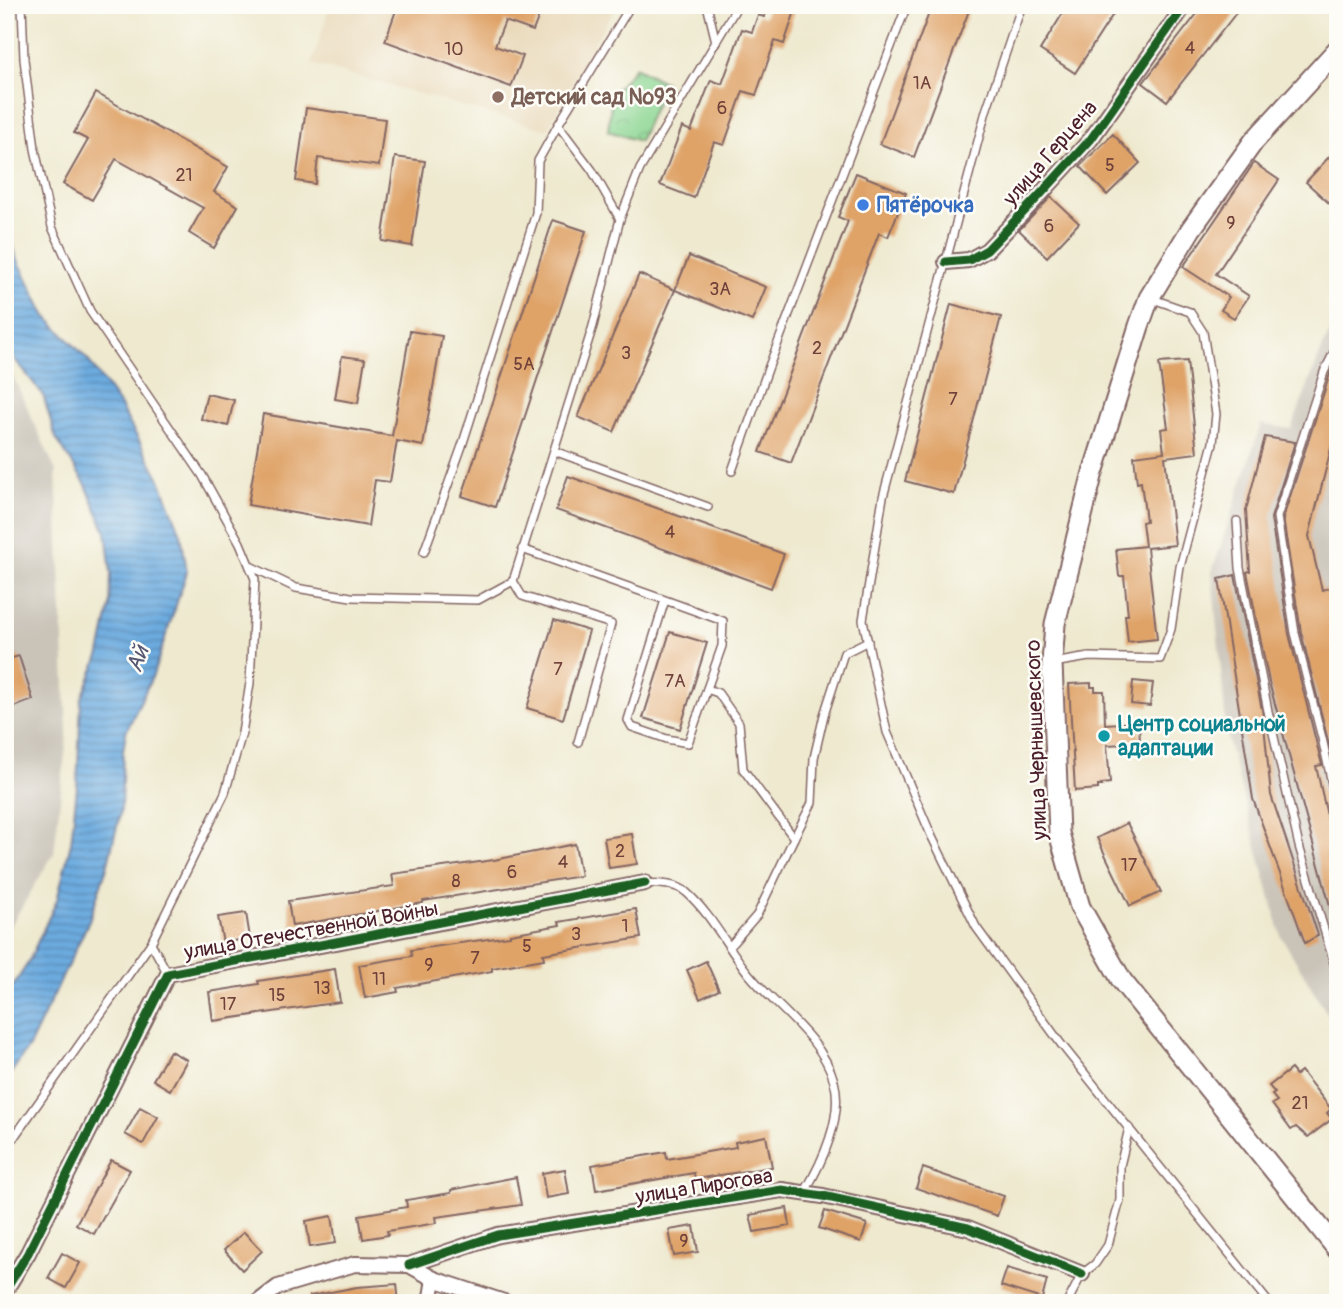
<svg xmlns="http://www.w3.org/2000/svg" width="1343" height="1308" font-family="Pangolin,sans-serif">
<defs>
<pattern id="park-crowns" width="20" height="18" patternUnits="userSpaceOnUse" patternTransform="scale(1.75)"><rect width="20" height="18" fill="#8bd692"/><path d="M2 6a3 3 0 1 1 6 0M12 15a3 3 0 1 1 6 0" fill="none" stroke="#79b77e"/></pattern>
<pattern id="water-rules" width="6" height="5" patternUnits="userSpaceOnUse" patternTransform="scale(1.75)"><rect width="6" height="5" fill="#6cabdf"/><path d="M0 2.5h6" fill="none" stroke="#5b8bb5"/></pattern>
</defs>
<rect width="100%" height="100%" fill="#fdfcf7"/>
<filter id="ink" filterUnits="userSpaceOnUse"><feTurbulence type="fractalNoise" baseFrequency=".0143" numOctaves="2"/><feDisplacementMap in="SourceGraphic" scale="14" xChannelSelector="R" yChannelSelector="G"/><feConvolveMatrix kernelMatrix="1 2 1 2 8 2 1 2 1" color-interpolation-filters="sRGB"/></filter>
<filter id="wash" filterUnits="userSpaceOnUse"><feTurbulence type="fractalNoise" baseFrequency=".00686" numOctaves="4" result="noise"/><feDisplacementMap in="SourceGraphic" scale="28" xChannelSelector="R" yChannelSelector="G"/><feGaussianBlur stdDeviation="1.57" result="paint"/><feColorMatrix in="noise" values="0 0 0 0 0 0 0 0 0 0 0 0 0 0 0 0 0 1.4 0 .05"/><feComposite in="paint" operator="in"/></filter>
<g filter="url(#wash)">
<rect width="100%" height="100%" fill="#eee9cf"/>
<polygon fill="#e9d9ba" points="330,5 617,5 587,55 548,130 312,64"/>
<g fill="#c9c3b8">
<polygon points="1338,320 1338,1032 1281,936 1227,737 1212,572 1261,424 1291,429 1324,344"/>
<polygon points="5,359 56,471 67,736 54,853 5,935"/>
</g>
<polygon fill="url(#park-crowns)" stroke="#6a7a5e" stroke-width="2" points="635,67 665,83 639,141 608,131 612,95"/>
<polygon fill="url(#water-rules)" stroke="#5b6585" stroke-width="2" points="5,213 16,256 45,315 88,360 119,404 159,477 181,534 187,572 153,675 126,732 123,752 121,810 107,867 88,923 30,1045 5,1082 5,998 28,963 57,900 71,843 77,787 81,700 100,654 110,606 111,573 106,532 86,485 56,438 43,395 5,347"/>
<g id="blocks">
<g fill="#dfa368">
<polygon points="398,5 543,5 533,31 505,21 495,46 523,56 511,87 385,41"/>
<polygon points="769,5 797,5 784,44 775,41 756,95 743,91 724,145 714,142 694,198 660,185 682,127 691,131 711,80 722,84 742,29 752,32 758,15 764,17"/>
<polygon points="932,5 971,5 914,157 880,144"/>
<polygon points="1068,5 1119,5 1075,73 1040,50"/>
<polygon points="1204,5 1226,5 1236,13 1167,101 1143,83"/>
<polygon points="96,93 228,167 214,192 238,206 214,248 189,233 203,208 116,159 92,200 63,184 88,140 74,133"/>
<polygon points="306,108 385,119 379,166 318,158 315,184 296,181"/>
<polygon points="1113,134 1140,163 1107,195 1080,166"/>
<polygon points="1338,147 1338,195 1330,204 1306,182"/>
<polygon points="395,157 425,161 412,246 382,241"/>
<polygon points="1254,163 1279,180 1216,274 1249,296 1234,318 1221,310 1229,297 1183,267"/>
<polygon points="856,173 906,193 888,237 879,233 791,463 760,452 848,221 838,217"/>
<polygon points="1051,197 1079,223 1047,257 1019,230"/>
<polygon points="553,220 586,231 495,507 462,496"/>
<polygon points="689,256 766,287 752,321 675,290"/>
<polygon points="639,274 675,290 614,432 578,417"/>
<polygon points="951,304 1001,317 954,494 905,481"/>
<polygon points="410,331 442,336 423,446 397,441 390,482 375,480 368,526 248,505 263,414 392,436"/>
<polygon points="342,356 365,359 358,403 335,399"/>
<polygon points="1338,358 1338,421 1309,536 1322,590 1338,586 1338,760 1333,761 1301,632 1283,518 1330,374"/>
<polygon points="1187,361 1197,453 1165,457 1175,545 1147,548 1157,639 1128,642 1125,615 1128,615 1124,576 1119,576 1116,549 1145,546 1142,522 1146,521 1141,482 1137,483 1134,456 1164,452 1161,429 1168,428 1159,363"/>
<polygon points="207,394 234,400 228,426 201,419"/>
<polygon points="1265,437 1295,442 1271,518 1289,634 1322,765 1316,766 1338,865 1338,917 1333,917 1269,682 1247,572 1250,571 1246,510"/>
<polygon points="568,476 784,554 771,588 556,510"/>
<polygon points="1235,575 1263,715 1271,795 1318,935 1305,943 1253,799 1219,579"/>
<polygon points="554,620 589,631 563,719 527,708"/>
<polygon points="670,632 707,643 680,729 643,718"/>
<polygon points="19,656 33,700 5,710 5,660"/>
<polygon points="1133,681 1153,683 1150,706 1131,704"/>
<polygon points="1091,683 1091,687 1095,687 1095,691 1104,691 1105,724 1139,722 1140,743 1107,745 1110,783 1101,784 1102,786 1098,786 1098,789 1075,791 1069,684"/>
<polygon points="1127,823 1161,892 1130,906 1097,838"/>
<polygon points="632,834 637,864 609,868 604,838"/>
<polygon points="575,844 581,876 423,901 423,903 292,926 288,901 394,886 392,874 494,860"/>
<polygon points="636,909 641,938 543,954 544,959 492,968 492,971 397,988 398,992 365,998 359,965 412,956 411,950 510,936 510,934 560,925 559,922"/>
<polygon points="246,913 250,938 223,943 218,917"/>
<polygon points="706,961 719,990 700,999 687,970"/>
<polygon points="335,969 340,1002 213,1021 209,992 259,984 258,981"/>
<polygon points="170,1051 187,1060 170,1090 153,1080"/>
<polygon points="1291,1069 1296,1075 1301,1071 1331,1109 1327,1113 1332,1119 1308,1137 1296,1127 1291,1130 1272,1104 1277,1101 1272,1095 1275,1093 1269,1086"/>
<polygon points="140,1107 158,1117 143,1144 125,1134"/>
<polygon points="766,1136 772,1167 695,1179 694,1173 596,1190 592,1165 666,1152 667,1159 736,1147 735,1142"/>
<polygon points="111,1160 130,1170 94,1234 76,1224"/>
<polygon points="923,1168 1004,1196 997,1216 916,1188"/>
<polygon points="565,1169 569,1194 546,1198 542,1173"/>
<polygon points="516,1177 521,1205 436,1217 437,1223 387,1231 388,1235 363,1239 359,1215 407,1207 406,1200 451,1193 451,1190"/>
<polygon points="787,1208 790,1226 754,1232 750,1215"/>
<polygon points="825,1211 867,1224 861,1242 819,1228"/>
<polygon points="332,1216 336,1243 310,1247 306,1221"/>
<polygon points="694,1226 698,1252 674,1256 669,1230"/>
<polygon points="244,1232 262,1251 242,1270 224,1250"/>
<polygon points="62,1253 80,1263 66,1288 48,1278"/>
<polygon points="1007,1268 1047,1280 1042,1299 1001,1286"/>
<polygon points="397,1284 399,1303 311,1303 310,1296 357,1287"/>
</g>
</g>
</g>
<g filter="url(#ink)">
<use href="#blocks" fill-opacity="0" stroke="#836664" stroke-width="2"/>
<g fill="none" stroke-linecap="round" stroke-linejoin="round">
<defs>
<g id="lane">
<polyline points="707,5 716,42"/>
<polyline points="1022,5 986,111 883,497 863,620 887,732 932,837 976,927 1061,1044 1269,1303"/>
<polyline points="620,219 592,170 558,125 631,5"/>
<polyline points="1338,344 1324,372 1277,517 1295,633 1322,738 1338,811"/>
<polyline points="554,451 708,507"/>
<polyline points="732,471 768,369 907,5"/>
<polyline points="1237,521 1240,568 1268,711 1299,846 1338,976"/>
<polyline points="522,549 665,600 628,720 632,727 667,739 688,743 722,646 723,621 665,600"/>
<polyline points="424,552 462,446 536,213 538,161 558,125"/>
<polyline points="250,566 296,588 351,597 478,600 513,581 593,326 620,219 640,169 738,5"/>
<polyline points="513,581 522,596 611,624 578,742"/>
<polyline points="1053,663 1089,657 1160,659 1171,629 1180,567 1213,443 1216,414 1203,332 1190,312 1150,298"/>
<polyline points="707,689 718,693 739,723 743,769 794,838 757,915 730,946"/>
<polyline points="794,838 812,803 814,758 824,715 844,653 868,641"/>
<path d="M645 883C658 884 675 883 686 892 712 915 727 947 748 973 776 1008 822 1037 834 1081 844 1116 822 1163 804 1193"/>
<polyline points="151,943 168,974"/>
<polyline points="5,1150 151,943 225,793 242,733 250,683 255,579 240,543 202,475 90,311 52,227 35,149 24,59 22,5"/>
<polyline points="1067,1303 1082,1274 1095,1264 1108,1245 1120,1200 1120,1166 1129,1128"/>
</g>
<g id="street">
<polyline points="946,262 969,260 987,250 1038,197 1091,139 1185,5"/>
<polyline points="409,1265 498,1235 782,1190 823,1196 968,1228 1082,1274"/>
<polyline points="5,1291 28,1253 168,974 645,883"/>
<polyline points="257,1303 278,1287 355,1264 409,1265 434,1279 507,1303"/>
<polyline points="430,1303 434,1279"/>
</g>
<polyline id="secondary" points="1338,49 1254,141 1191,229 1149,298 1139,326 1092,476 1055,624 1052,663 1059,833 1080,907 1122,981 1338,1250"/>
</defs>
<use href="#lane" stroke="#836664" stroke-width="10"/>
<use href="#street" stroke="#836664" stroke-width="18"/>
<use href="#secondary" stroke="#836664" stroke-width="23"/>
<use href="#lane" stroke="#fff" stroke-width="7"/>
<use href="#street" stroke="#fff" stroke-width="14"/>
<use href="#secondary" stroke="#fff" stroke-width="19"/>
<defs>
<g id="cycleway">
<polyline points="946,262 969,260 987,250 1038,197 1091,139 1185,5"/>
<polyline points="409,1265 498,1235 782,1190 823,1196 968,1228 1082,1274"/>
<polyline points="5,1291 28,1253 168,974 645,883"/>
</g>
</defs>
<use href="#cycleway" stroke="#fdfcf7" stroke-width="13"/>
<use href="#cycleway" stroke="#1b5e20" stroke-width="9"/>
</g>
</g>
<circle fill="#8d6e63" stroke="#fdfcf7" stroke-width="2.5" cx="498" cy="97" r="7"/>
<circle fill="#3f7fe0" stroke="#fdfcf7" stroke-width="2.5" cx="863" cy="205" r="7"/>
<circle fill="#0f9aa8" stroke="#fdfcf7" stroke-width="2.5" cx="1104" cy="736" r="7"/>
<g text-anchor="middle" stroke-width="5" stroke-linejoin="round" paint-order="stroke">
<g font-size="18" fill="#6f403a">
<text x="1190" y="54">4</text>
<text x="454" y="55">10</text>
<text x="922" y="89">1А</text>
<text x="722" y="114">6</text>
<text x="1110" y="171">5</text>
<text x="184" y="181">21</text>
<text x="1231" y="229">9</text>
<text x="1049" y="232">6</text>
<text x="720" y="295">3А</text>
<text x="817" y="354">2</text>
<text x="626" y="359">3</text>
<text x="524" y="370">5А</text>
<text x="953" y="405">7</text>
<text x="670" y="538">4</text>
<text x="558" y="675">7</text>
<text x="675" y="687">7А</text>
<text x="620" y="857">2</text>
<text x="563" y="868">4</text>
<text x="1129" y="871">17</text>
<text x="512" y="878">6</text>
<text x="456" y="887">8</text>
<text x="625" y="932">1</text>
<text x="576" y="940">3</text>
<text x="527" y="952">5</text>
<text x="475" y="964">7</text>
<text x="429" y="971">9</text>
<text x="379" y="985">11</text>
<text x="322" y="994">13</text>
<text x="277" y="1001">15</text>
<text x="228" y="1010">17</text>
<text x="1300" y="1109">21</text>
<text x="684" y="1247">9</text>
</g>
<g font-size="21" font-weight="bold" fill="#785e54" stroke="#fdfcf7" text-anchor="start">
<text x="512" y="104">Детский сад №93</text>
</g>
<g font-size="21" fill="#4a1f2b" stroke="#fdfcf7">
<text transform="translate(1050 153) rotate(-49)" y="7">улица Герцена</text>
<text transform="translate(1036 740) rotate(-92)" y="7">улица Чернышевского</text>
<text transform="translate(311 930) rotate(-10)" y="7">улица Отечественной Войны</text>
<text transform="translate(704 1186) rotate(-9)" y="7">улица Пирогова</text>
</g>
<g font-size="21" font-weight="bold" fill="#366cbe" stroke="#fdfcf7" text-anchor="start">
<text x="877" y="212">Пятёрочка</text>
</g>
<g font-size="21" font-weight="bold" fill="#0d838f" stroke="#fdfcf7" text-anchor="start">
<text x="1118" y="731">Центр социальной<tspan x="1118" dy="24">адаптации</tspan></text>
</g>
<g font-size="23" font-style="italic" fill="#585773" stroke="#fdfcf7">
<text transform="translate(137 659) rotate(-72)" y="8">Ай</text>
</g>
</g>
<rect width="1343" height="1308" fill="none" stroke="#fdfcf7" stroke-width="28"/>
</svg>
